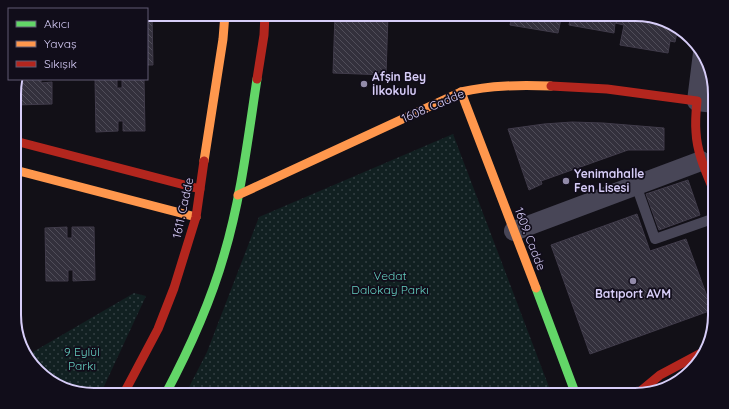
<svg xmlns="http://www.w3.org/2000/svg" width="729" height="409" font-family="Quicksand,sans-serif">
<defs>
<pattern id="park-dots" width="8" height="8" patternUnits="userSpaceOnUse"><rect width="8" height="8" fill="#112021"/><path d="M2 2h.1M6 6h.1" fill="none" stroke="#333f42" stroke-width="1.8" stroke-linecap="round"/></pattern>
<pattern id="building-back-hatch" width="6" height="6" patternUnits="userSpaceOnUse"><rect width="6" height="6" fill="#33303c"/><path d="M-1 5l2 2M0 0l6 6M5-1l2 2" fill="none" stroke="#504d59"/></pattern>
</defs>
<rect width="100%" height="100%" fill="#121017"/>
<g fill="url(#park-dots)">
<polygon points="453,134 552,395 185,395 207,352 259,217"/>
<polygon points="134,293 146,296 100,395 94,395 54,384 28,359 26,356"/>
</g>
<g fill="url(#building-back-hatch)" stroke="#403b4a">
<polygon points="147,14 152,14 153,65 147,65"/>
<polygon points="335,14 388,14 386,75 333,73"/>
<polygon points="512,14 562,14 558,33 510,25"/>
<polygon points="567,14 635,14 675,25 678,27 675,42 670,41 668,53 620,45 624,25 615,23 614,33 569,25 571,15"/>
<polygon points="16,79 41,79 41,83 52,82 52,104 15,105 15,84"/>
<polygon points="95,79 117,79 117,88 122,88 122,79 144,79 145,131 123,131 123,121 118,121 118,131 96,132"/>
<polygon points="572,122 603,123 664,128 664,150 628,150 541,181 542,184 529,190 508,129 544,124"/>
<polygon points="688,180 700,215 659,230 646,194"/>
<polygon points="637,214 650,251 686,239 712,310 590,354 551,245"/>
<polygon points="67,227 67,238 72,238 72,227 94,227 95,280 73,281 73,270 68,270 68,281 46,281 45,228"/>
<polygon points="21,286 22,340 20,340 15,325 15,287"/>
</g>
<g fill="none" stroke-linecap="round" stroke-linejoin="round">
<polyline stroke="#484657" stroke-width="10" points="636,185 655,239 715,218"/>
<g stroke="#484657" stroke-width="20">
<polyline points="703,53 697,101 715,103"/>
<polyline points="514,231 701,161"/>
</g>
<g stroke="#63d668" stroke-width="9">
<polyline points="536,288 576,395"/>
<path d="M165 395C189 350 210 304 224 255 241 198 248 138 257 79"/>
</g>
<g stroke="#ff974d" stroke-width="9">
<polyline points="461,92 536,288"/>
<polyline points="204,161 223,39 225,14"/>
<polyline points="15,170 196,217"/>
<path d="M238 195 461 92C491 85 521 85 551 86"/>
</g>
<g stroke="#b3261e" stroke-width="9">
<polyline points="257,79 264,35 265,14"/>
<path d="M551 86 607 89 697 101C696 111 695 122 696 132 697 154 707 174 715 194"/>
<polyline points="15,141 200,189"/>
<polyline points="123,395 158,329 174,288 196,217 204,161"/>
<polyline points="636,395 660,375 705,351"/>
</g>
</g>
<g fill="#928ba9" stroke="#110d1a" stroke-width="1.5">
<circle cx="364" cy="84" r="4"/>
<circle cx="566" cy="181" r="4"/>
<circle cx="633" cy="281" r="4"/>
</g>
<g text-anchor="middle" stroke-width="3.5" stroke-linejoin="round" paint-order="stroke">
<g font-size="12" font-weight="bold" fill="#d7cdf8" stroke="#110d1a" text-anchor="start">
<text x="372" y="81">Afşin Bey<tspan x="372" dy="14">İlkokulu</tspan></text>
<text x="574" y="178">Yenimahalle<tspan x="574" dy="14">Fen Lisesi</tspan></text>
<text x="633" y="298" text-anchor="middle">Batıport AVM</text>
</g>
<g font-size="12" fill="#d7cdf8" stroke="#110d1a">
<text transform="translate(433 106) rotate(-23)" y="4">1608. Cadde</text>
<text transform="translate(183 208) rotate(-78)" y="4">1611. Cadde</text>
<text transform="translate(530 239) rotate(69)" y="4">1609. Cadde</text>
</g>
<g font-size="12" fill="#64cebf" stroke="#110d1a">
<text x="390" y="280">Vedat<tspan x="390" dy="14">Dalokay Parkı</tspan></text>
<text x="82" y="356">9 Eylül<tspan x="82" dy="14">Parkı</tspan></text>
</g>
</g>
<path d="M0 0H729V409H0ZM94 21H635A73 73 0 0 1 708 94V315A73 73 0 0 1 635 388H94A73 73 0 0 1 21 315V94A73 73 0 0 1 94 21Z" fill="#110d1a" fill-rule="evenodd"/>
<path fill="none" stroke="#d7cdf8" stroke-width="2" d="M94 21H635A73 73 0 0 1 708 94V315A73 73 0 0 1 635 388H94A73 73 0 0 1 21 315V94A73 73 0 0 1 94 21Z"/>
<rect x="8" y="8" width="140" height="72" fill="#110d1a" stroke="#605a73"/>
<rect x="16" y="21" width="20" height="6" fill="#63d668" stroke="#605a73"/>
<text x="44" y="28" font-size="12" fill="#d7cdf8">Akıcı</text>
<rect x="16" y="41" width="20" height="6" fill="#ff974d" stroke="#605a73"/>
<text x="44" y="48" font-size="12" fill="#d7cdf8">Yavaş</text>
<rect x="16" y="61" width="20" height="6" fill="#b3261e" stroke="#605a73"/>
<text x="44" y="68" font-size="12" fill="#d7cdf8">Sıkışık</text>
</svg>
